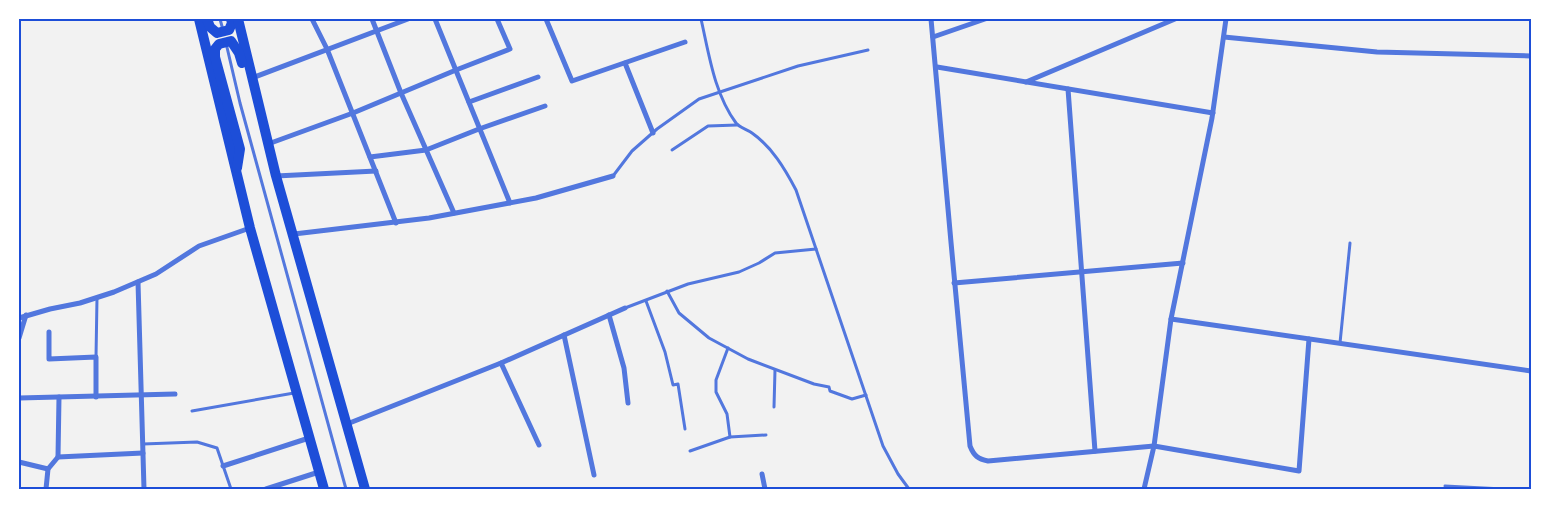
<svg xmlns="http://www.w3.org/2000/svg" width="1550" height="508" font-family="'Fira Sans Condensed',sans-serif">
<rect width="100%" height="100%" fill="#f2f2f2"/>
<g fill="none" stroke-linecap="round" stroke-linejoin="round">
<g stroke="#5277de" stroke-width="3">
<polyline points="220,19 223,30"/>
<path d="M701 19C709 54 714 93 736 123 740 128 747 129 752 133 772 147 785 169 796 190L883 446 898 474 909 489"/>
<polyline points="226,43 240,103 346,489"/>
<polyline points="672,150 708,126 737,125"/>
<polyline points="613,176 632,151 657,129 699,99 798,66 868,50"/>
<polyline points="667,291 679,313 709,338 748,359 814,384 829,387 830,391 852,399 866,395"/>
<polyline points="646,301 665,352 673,385 678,384 685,429"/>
<polyline points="625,308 688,284 739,272 759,263 775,253 816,249"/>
<polyline points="1340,343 1350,243"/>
<polyline points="728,348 716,380 716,392 727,414 730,437 766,435"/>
<polyline points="96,357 97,298"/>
<polyline points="774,407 775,370"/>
<polyline points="192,411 294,393"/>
<polyline points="143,444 197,442 217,448 231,489"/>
<polyline points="690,451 730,437"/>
<polyline points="1445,486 1503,489"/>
</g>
<g stroke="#5277de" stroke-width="5">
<polyline points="312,19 327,49 396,223"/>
<polyline points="372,19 401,93 454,213"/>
<polyline points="435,19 510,203"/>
<polyline points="546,19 572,81 685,42"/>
<path d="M931 19C944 161 956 304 970 446 974 456 978 459 988 461L1154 446 1299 471 1309 339"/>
<polyline points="933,37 985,19"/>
<polyline points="1224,37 1377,52 1531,56"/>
<polyline points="625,63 653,133"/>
<polyline points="937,67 1213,113"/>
<polyline points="252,78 408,19"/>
<polyline points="1026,82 1175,19"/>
<polyline points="1068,89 1095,451"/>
<polyline points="469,102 538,77"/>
<polyline points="268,144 353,113 456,70 510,49 497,19"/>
<polyline points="370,157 426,150 479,129 545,106"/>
<polyline points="276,176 376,171"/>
<polyline points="294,234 429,218 536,198 613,176"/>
<polyline points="138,282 144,489"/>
<polyline points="954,283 1183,263"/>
<polyline points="609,315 624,368 628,403"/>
<polyline points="19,318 50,309 80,303 114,292 156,274 199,246 250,228"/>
<polyline points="1171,319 1531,371"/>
<polyline points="49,332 49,359 96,357 96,397"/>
<polyline points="564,335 594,475"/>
<polyline points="19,338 26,315"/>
<polyline points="501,363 539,445"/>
<polyline points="19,398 175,394"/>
<polyline points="347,424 501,363 625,308"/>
<polyline points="58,457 143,453"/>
<polyline points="19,462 48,469"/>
<polyline points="223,466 309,438"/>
<polyline points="762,474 765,489"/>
<polyline points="46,489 48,469 58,457 59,397"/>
<polyline points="266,489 319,472"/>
<polyline points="1144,489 1154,446 1171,319 1212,118 1226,19"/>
</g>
<g stroke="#1d4ed8" stroke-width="10">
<polyline points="199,19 250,228 324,489"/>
<polyline points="207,19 210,27 217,33 229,30 232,23 231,19"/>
<polyline points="238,19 276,176 365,489"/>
<polyline points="237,168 240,149 215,57 215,49 219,44 231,41 239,53 242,63"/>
</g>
</g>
<rect width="1550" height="508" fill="none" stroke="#ffffff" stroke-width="40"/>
<rect x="20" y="20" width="1510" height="468" fill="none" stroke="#1d4ed8" stroke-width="2"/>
</svg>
